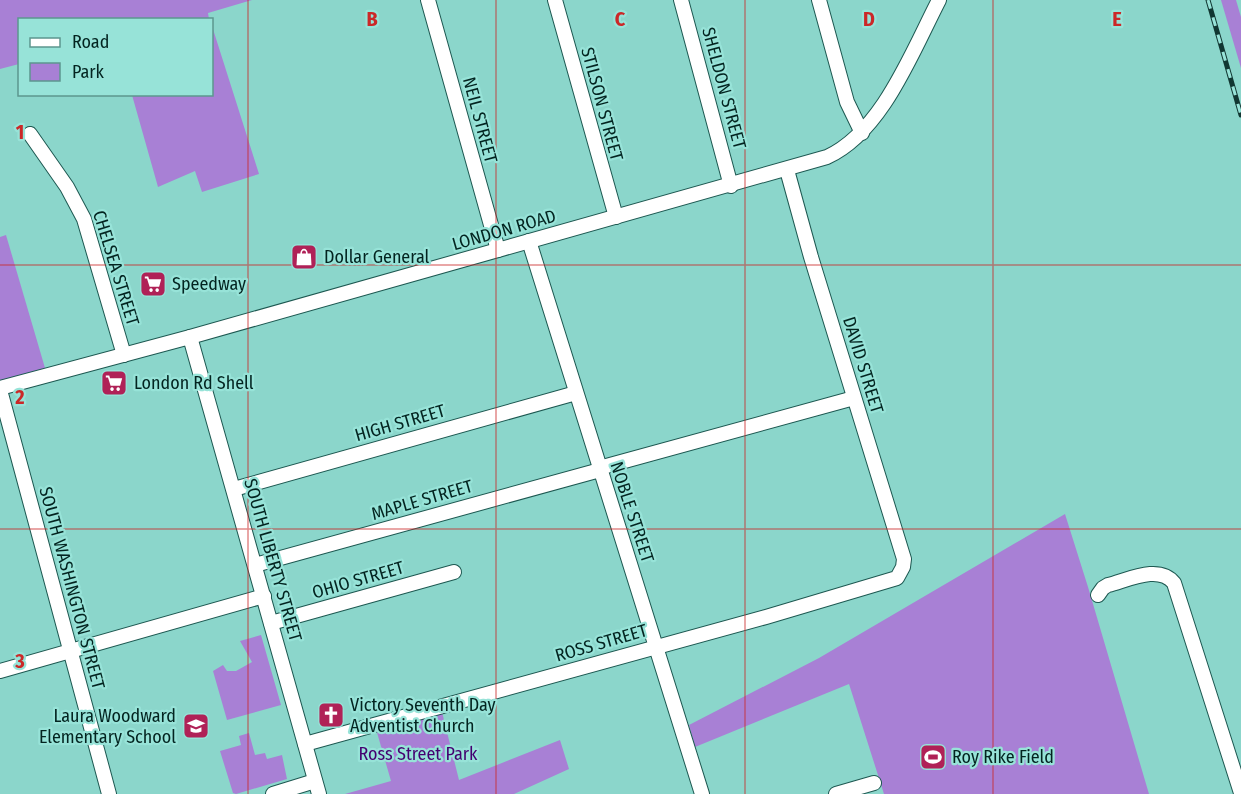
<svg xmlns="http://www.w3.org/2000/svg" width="1241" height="794" font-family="'Fira Sans Condensed',sans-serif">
<rect width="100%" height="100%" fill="#8bd6cb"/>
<g fill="#a880d5">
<polygon points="0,0 252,0 208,13 209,19 20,20 19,64 0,69"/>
<polygon points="1221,0 1236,0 1241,17 1241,68"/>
<polygon points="212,26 259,174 202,192 195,171 158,187 132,95 212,94"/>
<polygon points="6,235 45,368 0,381 0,237"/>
<polygon points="1065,514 1088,587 1149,794 884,794 849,684 695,747 689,725 819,658"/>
<polygon points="261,635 281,705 227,720 213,671 223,665 227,671 236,671 252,662 240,641"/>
<polygon points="442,712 459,780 560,740 569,769 514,794 345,794 391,781 376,729"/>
<polygon points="249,733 255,755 265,753 267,759 282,755 287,779 236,794 233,793 220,751 241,745 239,736"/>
</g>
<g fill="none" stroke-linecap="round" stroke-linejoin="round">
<defs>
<g id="minor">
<polyline points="428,0 498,250"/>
<polyline points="555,0 616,217"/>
<polyline points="681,0 731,186"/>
<polyline points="819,0 847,102 862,133"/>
<polyline points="30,134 67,187 84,219 124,355"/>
<polyline points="529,241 702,794"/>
<polyline points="190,337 319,794"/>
<path d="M0 388 190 337 827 157C882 132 912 52 939 0"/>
<polyline points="0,390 109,794"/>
<polyline points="599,468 854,398"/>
<polyline points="234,489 576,393"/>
<polyline points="255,565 600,470"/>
<path d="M1098 595 1103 588 1108 585C1128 580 1159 564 1174 583L1241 793"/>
<polyline points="271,623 454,572"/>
<polyline points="0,671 264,596"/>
<polyline points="305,744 766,617 897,578 903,567 904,559 811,257 787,170"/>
<polyline points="273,794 315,781"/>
<polyline points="836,794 874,783"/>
</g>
</defs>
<use href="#minor" stroke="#1d5851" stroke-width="16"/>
<use href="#minor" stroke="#fff" stroke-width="14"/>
<defs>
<polyline id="rail" points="1208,0 1241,115"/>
</defs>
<use href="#rail" stroke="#113732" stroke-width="5"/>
<use href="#rail" stroke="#97e3d8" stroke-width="3" stroke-dasharray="9" stroke-linecap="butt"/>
</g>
<path fill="none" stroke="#cb2828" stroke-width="1.5" stroke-opacity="0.55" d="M248 0V794M496 0V794M745 0V794M993 0V794M0 265H1241M0 529H1241"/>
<defs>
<symbol id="shop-square" viewBox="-11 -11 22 22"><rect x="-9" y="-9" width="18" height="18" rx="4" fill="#b02157" stroke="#97e3d8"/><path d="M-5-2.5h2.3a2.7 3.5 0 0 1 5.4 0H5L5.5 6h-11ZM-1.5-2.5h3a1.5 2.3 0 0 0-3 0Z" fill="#fff"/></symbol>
<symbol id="supermarket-square" viewBox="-11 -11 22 22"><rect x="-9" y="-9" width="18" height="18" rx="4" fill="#b02157" stroke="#97e3d8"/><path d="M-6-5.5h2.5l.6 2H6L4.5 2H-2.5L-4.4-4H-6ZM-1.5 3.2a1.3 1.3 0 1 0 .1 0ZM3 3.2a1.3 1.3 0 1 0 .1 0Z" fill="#fff"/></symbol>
<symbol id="church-square" viewBox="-11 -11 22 22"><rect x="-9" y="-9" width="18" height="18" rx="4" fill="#b02157" stroke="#97e3d8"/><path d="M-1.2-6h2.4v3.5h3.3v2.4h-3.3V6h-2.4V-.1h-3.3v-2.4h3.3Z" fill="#fff"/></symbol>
<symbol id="school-square" viewBox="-11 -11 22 22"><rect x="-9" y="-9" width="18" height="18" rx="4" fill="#b02157" stroke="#97e3d8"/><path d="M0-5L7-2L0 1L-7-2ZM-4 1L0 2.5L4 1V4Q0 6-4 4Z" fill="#fff"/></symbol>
<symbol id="stadium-square" viewBox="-11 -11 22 22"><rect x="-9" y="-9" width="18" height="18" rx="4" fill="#b02157" stroke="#97e3d8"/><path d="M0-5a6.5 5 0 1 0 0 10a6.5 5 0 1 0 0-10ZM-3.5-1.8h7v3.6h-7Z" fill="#fff"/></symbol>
</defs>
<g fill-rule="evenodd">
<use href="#shop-square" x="289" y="242" width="30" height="30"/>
<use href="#supermarket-square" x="138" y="269" width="30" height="30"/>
<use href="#supermarket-square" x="99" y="368" width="30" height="30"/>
<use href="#church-square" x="316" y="700" width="30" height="30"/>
<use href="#school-square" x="181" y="711" width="30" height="30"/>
<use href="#stadium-square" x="918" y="742" width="30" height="30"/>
</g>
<g text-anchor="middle" stroke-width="4.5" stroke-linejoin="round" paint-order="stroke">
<g font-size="18" fill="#032420" stroke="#97e3d8">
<text transform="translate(724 88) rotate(75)" y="6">SHELDON STREET</text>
<text transform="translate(602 104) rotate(75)" y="6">STILSON STREET</text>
<text transform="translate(480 120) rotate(75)" y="6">NEIL STREET</text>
<text transform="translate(504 230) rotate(-16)" y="6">LONDON ROAD</text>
<text transform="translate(116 268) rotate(73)" y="6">CHELSEA STREET</text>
<text transform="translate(863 365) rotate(73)" y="6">DAVID STREET</text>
<text transform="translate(400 423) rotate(-16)" y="6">HIGH STREET</text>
<text transform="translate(422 500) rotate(-16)" y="6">MAPLE STREET</text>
<text transform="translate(632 512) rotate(72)" y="6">NOBLE STREET</text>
<text transform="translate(273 560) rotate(74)" y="6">SOUTH LIBERTY STREET</text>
<text transform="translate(358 580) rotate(-16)" y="6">OHIO STREET</text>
<text transform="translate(72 588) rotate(75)" y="6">SOUTH WASHINGTON STREET</text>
<text transform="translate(601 643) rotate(-16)" y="6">ROSS STREET</text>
</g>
<g font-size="18" fill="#032420" stroke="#97e3d8" text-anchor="start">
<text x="324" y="263">Dollar General</text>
<text x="172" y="290">Speedway</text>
<text x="134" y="389">London Rd Shell</text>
<text x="350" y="711">Victory Seventh Day<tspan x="350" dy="21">Adventist Church</tspan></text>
<text x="176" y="722" text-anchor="end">Laura Woodward<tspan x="176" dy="21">Elementary School</tspan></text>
<text x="952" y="763">Roy Rike Field</text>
</g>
<g font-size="18" fill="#440070" stroke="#97e3d8">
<text x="418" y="760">Ross Street Park</text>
</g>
</g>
<g font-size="20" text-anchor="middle" font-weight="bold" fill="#cb2828" stroke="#97e3d8" stroke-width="4.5" stroke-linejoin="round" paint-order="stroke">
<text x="372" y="26">B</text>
<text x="620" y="26">C</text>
<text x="869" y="26">D</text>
<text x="1117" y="26">E</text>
<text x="20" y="139">1</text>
<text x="20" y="404">2</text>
<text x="20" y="668">3</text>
</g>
<rect x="18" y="18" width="195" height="78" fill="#97e3d8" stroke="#5c978e" stroke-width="1.5"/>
<rect x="30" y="38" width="30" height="9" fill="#ffffff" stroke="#5c978e" stroke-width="1.5"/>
<text x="72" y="48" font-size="18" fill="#032420">Road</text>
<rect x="30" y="63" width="30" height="18" fill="#a880d5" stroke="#5c978e" stroke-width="1.5"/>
<text x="72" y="78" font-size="18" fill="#032420">Park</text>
</svg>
